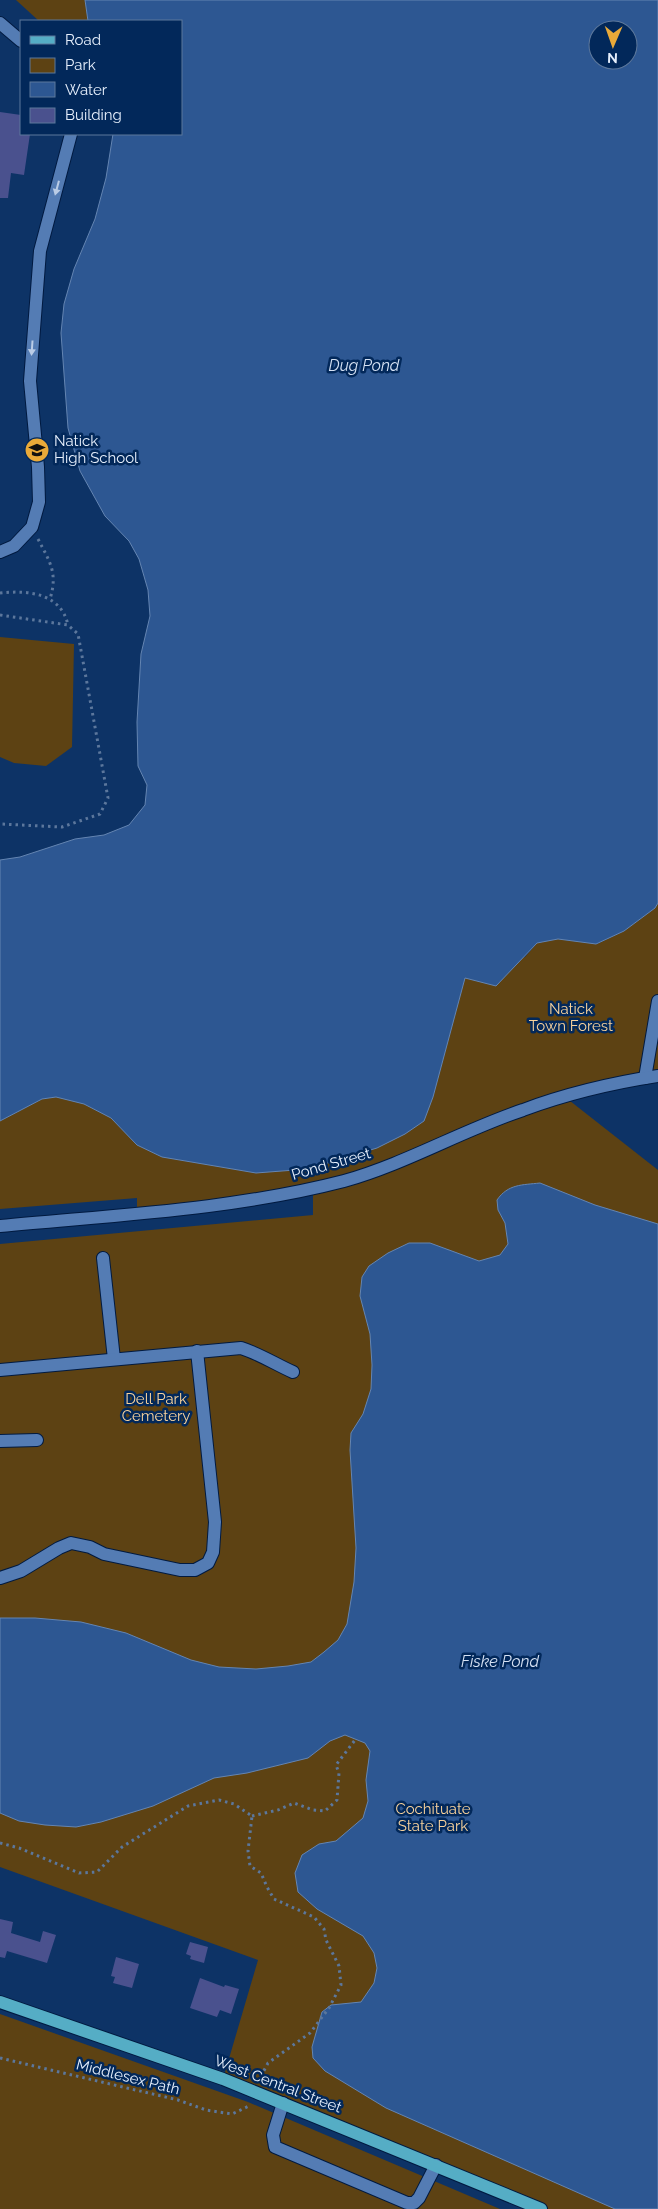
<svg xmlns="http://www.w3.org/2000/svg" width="658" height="2209" font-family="Raleway,sans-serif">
<rect width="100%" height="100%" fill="#0d3366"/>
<g fill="#5d4213">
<polygon points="16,0 85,0 88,21 39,21"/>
<polygon points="0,637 74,644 72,747 46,766 14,763 0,757"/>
<polygon points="658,903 658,1076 565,1097 658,1170 658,2209 541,2209 223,2079 258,1960 0,1867 0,1244 313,1215 313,1188 137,1213 137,1198 0,1209 0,1121 42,1099 56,1097 84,1104 111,1118 137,1145 162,1157 256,1173 281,1170 377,1148 433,1097 465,977 525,957 537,943 558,939 597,944 624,931 655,908"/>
<polygon points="0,2014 248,2102 500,2209 0,2209"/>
</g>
<g fill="#2d5792" stroke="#6485b2" fill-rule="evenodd">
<path d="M85 0H658V903L655 908 624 931 596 944 558 939 537 943 496 986 465 978 433 1097 424 1121 405 1134 377 1148 308 1169 256 1173 162 1157 137 1145 111 1118 84 1104 56 1097 42 1099 0 1121V860L20 857 75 839 104 835 129 825 145 805 147 785 138 766 137 722 141 654 150 616 148 590 139 559 129 541 105 516 80 471 68 428 61 333 64 304 74 269 95 219 106 178 113 134H181V21H88ZM598 30H628V60H598Z"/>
<path d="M540 1183 595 1205 658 1224V2209H615L386 2108 325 2071 313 2058 312 2047 322 2012 331 2005 361 2002 374 1983 377 1968 374 1953 363 1936 317 1909 298 1892 295 1873 302 1855 319 1844 336 1841 363 1818 368 1801 366 1780 370 1751 365 1743 345 1735 330 1741 308 1758 247 1773 214 1778 153 1806 101 1822 76 1827 45 1825 19 1821 0 1813V1618H35L81 1622 126 1633 191 1660 219 1667 256 1669 288 1666 311 1662 324 1652 338 1640 347 1624 354 1582 356 1548 350 1450 351 1433 363 1414 371 1389 372 1365 370 1334 360 1296 362 1277 369 1266 388 1253 409 1243H430L479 1261 500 1255 508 1244 505 1223 498 1210 497 1200C508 1184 522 1185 540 1183Z"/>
</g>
<g fill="#4a518e">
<polygon points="0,112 21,115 21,134 30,134 24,175 11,173 8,198 0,198"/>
<polygon points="0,1919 13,1922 11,1933 40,1942 43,1931 56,1935 47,1963 7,1951 5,1958 0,1957"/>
<polygon points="190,1942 208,1947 204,1963 190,1959 191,1956 186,1954"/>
<polygon points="116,1957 139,1964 132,1988 113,1983 115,1977 111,1976"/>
<polygon points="200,1978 224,1987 225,1985 239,1989 231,2014 220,2010 217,2017 190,2008"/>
</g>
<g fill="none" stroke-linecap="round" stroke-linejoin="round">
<defs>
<g id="minor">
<polyline points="0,23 21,41"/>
<polyline points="0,552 14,546 32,527 39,502 38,467 30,381 40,251 71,134"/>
<polyline points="645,1078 658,1001"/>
<path d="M0 1226C114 1215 232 1210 344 1181 405 1164 463 1130 523 1110 566 1094 612 1083 658 1076"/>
<polyline points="103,1258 114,1359"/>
<path d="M0 1370 241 1348C260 1354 275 1364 293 1372"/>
<polyline points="0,1441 37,1440"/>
<polyline points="0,1578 21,1571 59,1548 71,1543 90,1547 104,1554 180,1570 195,1570 208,1563 213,1552 215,1522 197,1351"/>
<polyline points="283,2103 273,2135 275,2147 407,2203 414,2203 419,2198 436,2165"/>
</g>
<polyline id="major" points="0,2002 223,2079 541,2209"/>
</defs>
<use href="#minor" stroke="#011a40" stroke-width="14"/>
<use href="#major" stroke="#011a40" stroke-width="14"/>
<g stroke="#5c779c" stroke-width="3" stroke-dasharray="2.5 4" stroke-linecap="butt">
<path d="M38 539C50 562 58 573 50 599"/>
<path d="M0 593C28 590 61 593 68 625"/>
<polyline points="0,615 68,625 78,634 108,798 100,814 62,827 0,824"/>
<polyline points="252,1816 278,1810 294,1803 313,1810 325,1811 337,1800 339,1773 336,1765 355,1740"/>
<polyline points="0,1843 19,1848 79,1873 97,1872 122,1847 188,1806 219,1800 234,1804 252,1816 248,1851 250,1866 261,1873 267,1887 274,1899 314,1917 324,1929 326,1940 339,1966 341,1985 329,2008 310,2033 268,2063 260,2078"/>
<polyline points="0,2058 178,2100 206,2110 232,2114 249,2106"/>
</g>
<use href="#minor" stroke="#547cb4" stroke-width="12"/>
<use href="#major" stroke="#55adc5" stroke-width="12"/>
</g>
<defs><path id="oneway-solid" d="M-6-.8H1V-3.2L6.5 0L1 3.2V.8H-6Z" transform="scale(1.25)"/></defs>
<g fill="#bacce6">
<use href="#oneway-solid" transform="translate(57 188) rotate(105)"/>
<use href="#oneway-solid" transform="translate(32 348) rotate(94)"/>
</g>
<defs>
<symbol id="school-disc" viewBox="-11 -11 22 22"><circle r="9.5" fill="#eaaa39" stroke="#02285a"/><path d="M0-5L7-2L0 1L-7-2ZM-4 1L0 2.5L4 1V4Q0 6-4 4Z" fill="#111"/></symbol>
</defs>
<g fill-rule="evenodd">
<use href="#school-disc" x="23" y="436" width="28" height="28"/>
</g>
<g text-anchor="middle" stroke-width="5" stroke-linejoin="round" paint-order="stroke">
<g font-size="15" fill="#e6effc" stroke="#02285a" text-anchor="start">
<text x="54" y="446">Natick<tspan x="54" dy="17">High School</tspan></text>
</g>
<g font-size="15" fill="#f9d39c" stroke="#02285a">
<text x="571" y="1014">Natick<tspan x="571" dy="17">Town Forest</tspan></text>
<text x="156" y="1404">Dell Park<tspan x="156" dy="17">Cemetery</tspan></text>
<text x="433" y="1814">Cochituate<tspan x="433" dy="17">State Park</tspan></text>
</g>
<g font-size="15" fill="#e6effc" stroke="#02285a">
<text transform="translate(331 1164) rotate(-16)" y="5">Pond Street</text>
<text transform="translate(128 2077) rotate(14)" y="5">Middlesex Path</text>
<text transform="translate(278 2084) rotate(21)" y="5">West Central Street</text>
</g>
<g font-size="16" font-style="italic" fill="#d6e2f4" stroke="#02285a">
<text x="364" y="371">Dug Pond</text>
<text x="500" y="1667">Fiske Pond</text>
</g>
</g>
<rect x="20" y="20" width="162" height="115" fill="#02285a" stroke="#5d789b"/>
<rect x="30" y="36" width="25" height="8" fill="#55adc5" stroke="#5d789b"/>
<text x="65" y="45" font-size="15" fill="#e6effc">Road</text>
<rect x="30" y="58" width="25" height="15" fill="#5d4213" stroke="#5d789b"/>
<text x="65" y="70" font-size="15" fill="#e6effc">Park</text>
<rect x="30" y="82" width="25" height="15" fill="#2d5792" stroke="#5d789b"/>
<text x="65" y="95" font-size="15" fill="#e6effc">Water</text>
<rect x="30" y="108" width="25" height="15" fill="#4a518e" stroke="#5d789b"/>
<text x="65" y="120" font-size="15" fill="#e6effc">Building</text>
<g transform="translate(613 45) rotate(182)"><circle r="24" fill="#02285a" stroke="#5d789b"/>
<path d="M0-4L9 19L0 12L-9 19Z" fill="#eaaa39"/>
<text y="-8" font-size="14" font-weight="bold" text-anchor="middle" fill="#e6effc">N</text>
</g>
</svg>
